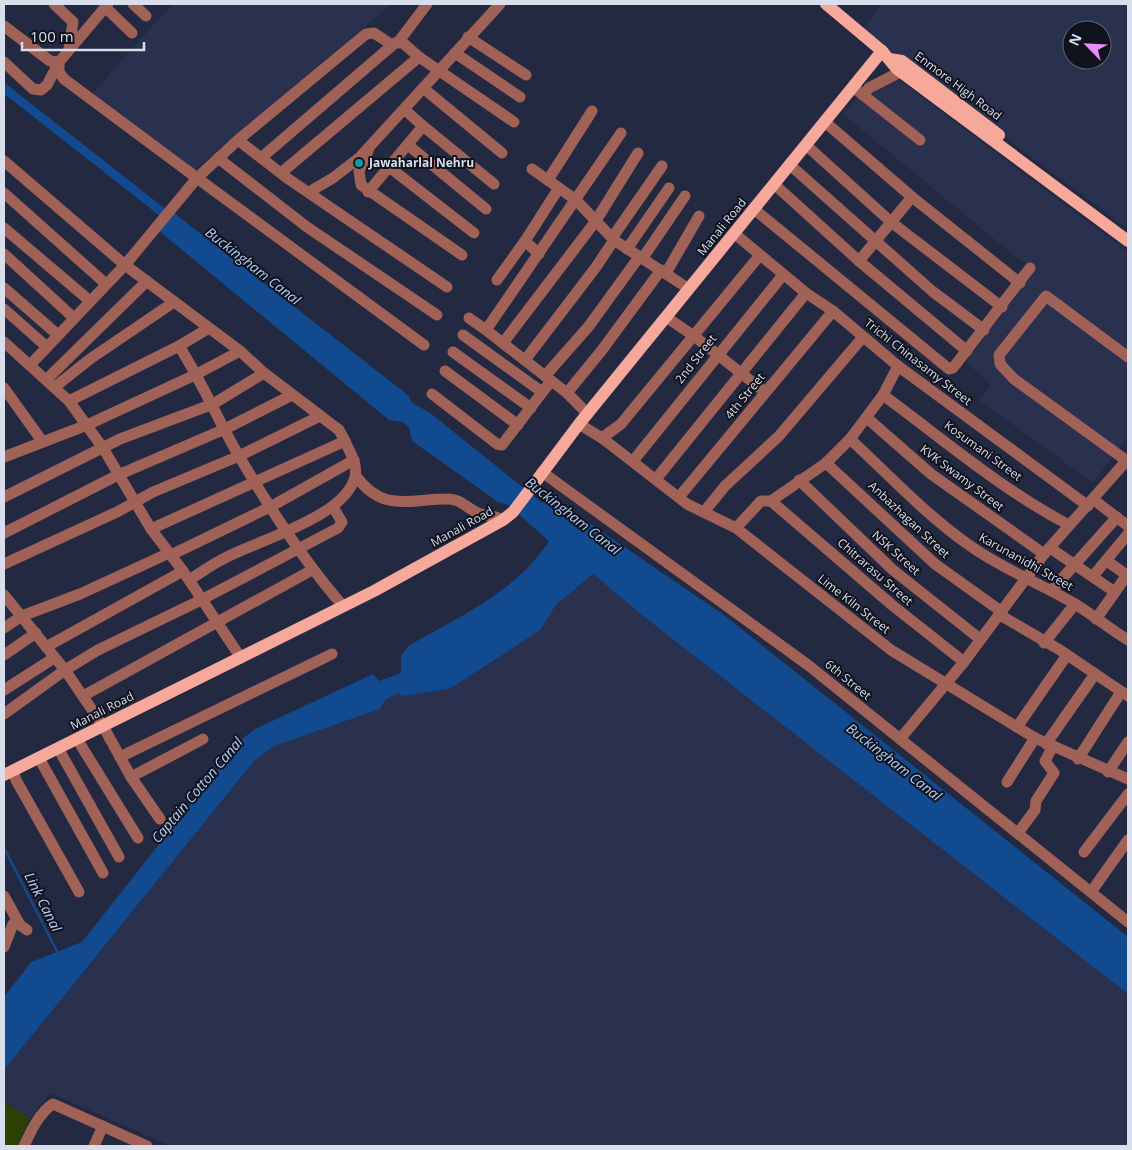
<svg xmlns="http://www.w3.org/2000/svg" width="1132" height="1150" font-family="'Open Sans',sans-serif">
<rect width="100%" height="100%" fill="#232940"/>
<g fill="#29314e" fill-rule="evenodd">
<polygon points="172,4 392,4 194,170 90,96"/>
<path d="M881 4H1128V229L862 31ZM1072 30H1102V60H1072Z"/>
<polygon points="895,77 1128,252 1128,437 1093,483 979,400 991,385 966,362 1034,272 843,114 858,96"/>
<polygon points="593,574 643,616 1128,994 1128,1146 171,1146 50,1093 30,1118 4,1102 4,1070 254,761 273,746 380,709 385,700 398,693 540,630 556,605"/>
</g>
<polygon fill="#2d4102" points="4,1102 30,1118 17,1146 4,1146"/>
<path fill="#114a8e" d="M174 213 408 395 412 403 429 412 541 502 557 501 724 615 1128 937V994L643 616 593 574 556 605 540 630 496 659 449 689 403 696 398 693 385 700 380 709 274 746 254 761 4 1070V997L31 962 82 942 242 739 255 729 373 674 379 681 401 673V656L408 646C459 617 516 592 549 541L508 505 498 502 412 441 409 427 402 422 389 420 159 231Z"/>
<g fill="none" stroke-linecap="round" stroke-linejoin="round">
<polyline stroke="#114a8e" stroke-width="2.5" points="4,848 58,953"/>
<polyline stroke="#114a8e" stroke-width="9" points="4,88 171,219"/>
<g stroke="#a06157" stroke-width="11">
<polyline points="54,4 73,22 69,48"/>
<polyline points="133,4 146,16"/>
<polyline points="105,7 132,33"/>
<polyline points="4,26 50,61 59,62"/>
<polyline points="468,37 526,75"/>
<polyline points="399,41 427,4"/>
<polyline points="455,53 520,97"/>
<polyline points="4,62 33,89 41,90 47,85 59,62 108,4"/>
<polyline points="59,62 59,72 64,79 197,178 238,140 366,34 374,33 392,45"/>
<polyline points="853,87 920,140"/>
<polyline points="423,88 502,153"/>
<polyline points="863,95 869,88 900,72"/>
<polyline points="825,122 912,197 1020,283"/>
<polyline points="423,126 494,184"/>
<polyline points="238,140 287,178 447,287"/>
<polyline points="408,145 486,209"/>
<polyline points="806,145 891,222 1002,307"/>
<polyline points="368,151 359,171 361,185 462,255"/>
<polyline points="218,158 307,227 437,315"/>
<polyline points="261,158 395,43 403,43 419,57"/>
<polyline points="4,161 125,265 240,351 264,373 339,430 345,441 151,529"/>
<polyline points="790,165 932,291 984,330"/>
<polyline points="389,167 474,233"/>
<polyline points="532,169 576,200 614,240 689,289"/>
<polyline points="281,173 419,57 514,122"/>
<polyline points="548,180 592,111"/>
<polyline points="774,184 859,261 967,351"/>
<polyline points="309,192 333,178 360,157 500,4"/>
<polyline points="368,192 423,126 405,110"/>
<polyline points="4,193 106,284"/>
<polyline points="754,209 949,369 953,368 1030,268"/>
<polyline points="4,228 90,301"/>
<polyline points="735,234 806,293 833,311 898,366 1088,506"/>
<polyline points="612,238 662,166"/>
<polyline points="627,249 669,188"/>
<polyline points="4,254 74,318"/>
<polyline points="539,254 525,241 559,188"/>
<polyline points="642,259 685,196"/>
<polyline points="859,261 912,197"/>
<polyline points="666,273 699,216"/>
<polyline points="497,280 525,241"/>
<polyline points="4,288 58,335"/>
<polyline points="4,309 47,347"/>
<polyline points="666,317 694,336 765,392"/>
<polyline points="469,318 486,330"/>
<polyline points="463,335 542,392"/>
<polyline points="4,342 69,401 103,448 151,529 183,571 241,658"/>
<polyline points="503,343 595,222 638,153"/>
<path d="M179 346C202 382 218 420 239 456 270 509 303 560 343 606"/>
<polyline points="453,352 531,408"/>
<polyline points="525,360 596,267 614,240"/>
<polyline points="30,365 125,265 197,178 424,345"/>
<polyline points="445,371 518,425"/>
<polyline points="545,376 589,326 639,257"/>
<polyline points="47,379 147,281"/>
<polyline points="56,386 90,359 174,302"/>
<polyline points="4,388 42,441"/>
<polyline points="567,393 602,350 661,270"/>
<polyline points="432,394 497,444 502,445 551,381"/>
<path d="M883 395C943 439 1002 490 1069 525"/>
<polyline points="69,401 179,346 209,328"/>
<polyline points="588,414 567,393 486,330 621,133"/>
<polyline points="867,418 931,474 1044,554"/>
<polyline points="579,424 602,438 687,504 736,528 891,650 1035,738 1128,779"/>
<polyline points="602,438 621,424 760,255"/>
<path d="M850 439C889 475 925 514 969 545 1002 569 1040 583 1075 604 1093 615 1110 629 1128 640"/>
<polyline points="4,457 87,425 197,374 240,351"/>
<polyline points="633,461 783,275"/>
<polyline points="1127,461 1014,379 1000,364 999,355 1046,296 1128,357"/>
<polyline points="826,463 935,564 1002,612"/>
<polyline points="542,472 808,665 1128,922"/>
<path d="M356 476C383 513 409 499 447 499 459 498 467 508 478 513 486 517 495 515 503 520"/>
<polyline points="656,479 806,293"/>
<polyline points="799,480 893,570 980,639"/>
<polyline points="4,497 120,439 213,404 264,373"/>
<polyline points="679,497 833,311"/>
<polyline points="1094,500 1128,526"/>
<polyline points="771,501 892,605 964,662"/>
<polyline points="704,512 725,486 779,436 863,337"/>
<polyline points="736,528 761,501 771,501 826,463 850,439 883,395 898,366"/>
<polyline points="4,533 118,475 225,429 292,395"/>
<polyline points="1050,548 1115,592"/>
<polyline points="1107,561 1128,576"/>
<polyline points="4,564 117,512 153,492 239,456 320,416"/>
<polyline points="1093,576 1128,534"/>
<path d="M189 580C201 573 212 564 225 558 259 540 345 517 355 477 358 464 350 453 345 441"/>
<polyline points="1051,591 1117,517"/>
<polyline points="4,595 65,670 103,726 131,777 160,819"/>
<polyline points="1000,615 1060,650 1128,696"/>
<polyline points="1096,619 1127,575"/>
<polyline points="4,628 22,616 80,594 167,554 171,555 270,507 354,460"/>
<polyline points="1044,643 1075,604"/>
<polyline points="46,647 183,571"/>
<polyline points="4,655 36,633"/>
<polyline points="4,690 54,658"/>
<polyline points="83,696 312,570"/>
<polyline points="4,714 65,670 98,650 201,600 338,528 342,522 333,507"/>
<polyline points="1017,727 1067,655"/>
<polyline points="77,739 138,838"/>
<polyline points="900,739 964,662 1044,554 1128,459"/>
<polyline points="1046,744 1095,674"/>
<polyline points="58,748 119,857"/>
<polyline points="120,757 332,654"/>
<polyline points="39,758 103,873"/>
<polyline points="1078,759 1121,692"/>
<polyline points="13,771 16,780 79,892"/>
<polyline points="1108,772 1128,742"/>
<polyline points="131,777 203,739"/>
<polyline points="1007,782 1035,738"/>
<polyline points="1018,833 1035,810 1036,801 1054,773 1045,761 1052,748"/>
<polyline points="1084,852 1128,794"/>
<polyline points="1091,892 1128,840"/>
<polyline points="4,896 20,925 27,930"/>
<polyline points="4,947 13,924"/>
<path d="M24 1146C31 1131 39 1113 53 1104L147 1146"/>
<polyline points="94,1146 103,1126"/>
</g>
<g stroke="#f6a89b" stroke-width="12">
<polyline points="826,4 882,51 897,69 1128,241"/>
<polyline points="889,59 902,61 999,135"/>
<polyline points="4,775 374,591 503,520 513,512 579,424 882,51"/>
</g>
</g>
<circle fill="#0f9aa8" stroke="#10131d" stroke-width="2" cx="359" cy="163" r="5"/>
<g text-anchor="middle" stroke-width="4" stroke-linejoin="round" paint-order="stroke">
<g font-size="12" fill="#d9deed" stroke="#10131d">
<text transform="translate(958 86) rotate(37)" y="4">Enmore High Road</text>
<text transform="translate(722 227) rotate(-51)" y="4">Manali Road</text>
<text transform="translate(696 359) rotate(-52)" y="4">2nd Street</text>
<text transform="translate(918 362) rotate(38)" y="4">Trichi Chinasamy Street</text>
<text transform="translate(745 396) rotate(-51)" y="4">4th Street</text>
<text transform="translate(983 451) rotate(36)" y="4">Kosumani Street</text>
<text transform="translate(962 478) rotate(37)" y="4">KVK Swamy Street</text>
<text transform="translate(909 520) rotate(43)" y="4">Anbazhagan Street</text>
<text transform="translate(462 527) rotate(-29)" y="4">Manali Road</text>
<text transform="translate(896 553) rotate(42)" y="4">NSK Street</text>
<text transform="translate(1026 562) rotate(29)" y="4">Karunanidhi Street</text>
<text transform="translate(875 572) rotate(41)" y="4">Chitrarasu Street</text>
<text transform="translate(854 604) rotate(38)" y="4">Lime Kiln Street</text>
<text transform="translate(848 680) rotate(39)" y="4">6th Street</text>
<text transform="translate(102 711) rotate(-27)" y="4">Manali Road</text>
</g>
<g font-size="12" font-weight="bold" fill="#d9deed" stroke="#10131d" text-anchor="start">
<text x="369" y="167">Jawaharlal Nehru</text>
</g>
<g font-size="14" font-style="italic" fill="#b0cdf3" stroke="#10131d">
<text transform="translate(253 266) rotate(38)" y="5">Buckingham Canal</text>
<text transform="translate(573 516) rotate(38)" y="5">Buckingham Canal</text>
<text transform="translate(894 762) rotate(38)" y="5">Buckingham Canal</text>
<text transform="translate(197 790) rotate(-50)" y="5">Captain Cotton Canal</text>
<text transform="translate(43 902) rotate(63)" y="5">Link Canal</text>
</g>
</g>
<rect width="1132" height="1150" fill="none" stroke="#d9deed" stroke-width="10"/>
<g transform="translate(1087 45) rotate(294)"><circle r="24" fill="#10131d" stroke="#606470"/>
<path d="M0-4L9 19L0 12L-9 19Z" fill="#e98dfe"/>
<text y="-8" font-size="14" font-weight="bold" text-anchor="middle" fill="#d9deed">N</text>
</g>
<path d="M22 42v8h122v-8" fill="none" stroke="#d9deed" stroke-width="2.5"/>
<text x="30" y="42" font-size="15" fill="#d9deed" stroke="#10131d" stroke-width="4" paint-order="stroke">100 m</text>
</svg>
